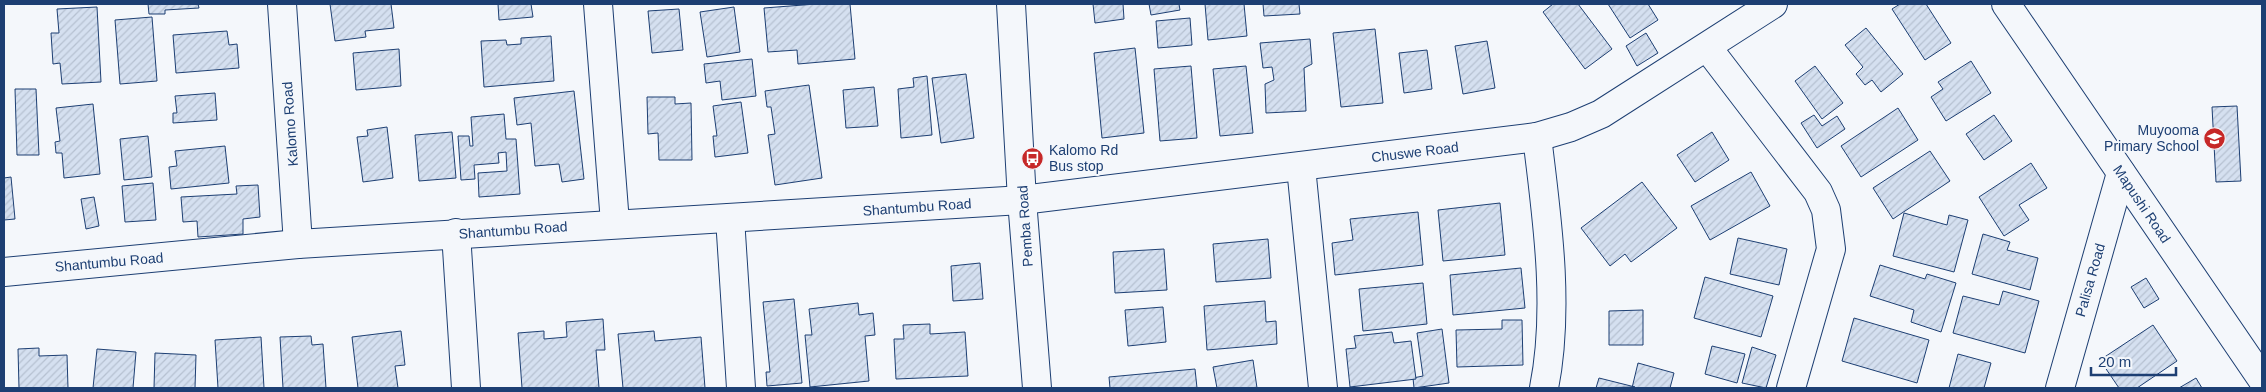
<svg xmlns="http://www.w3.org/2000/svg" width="2266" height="392" font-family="Helvetica,sans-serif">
<defs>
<pattern id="building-hatch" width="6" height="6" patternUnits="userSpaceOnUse" patternTransform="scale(1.25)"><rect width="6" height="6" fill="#d5e0f0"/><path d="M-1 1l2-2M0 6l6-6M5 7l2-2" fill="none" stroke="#b6c1d1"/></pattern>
</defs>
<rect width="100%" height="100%" fill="#f4f7fb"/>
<g fill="url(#building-hatch)" stroke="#1d3f73">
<polygon points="148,4 198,4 199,8 165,10 165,14 149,14"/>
<polygon points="330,4 391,4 394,28 365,31 366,37 335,41"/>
<polygon points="498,4 531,4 533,17 499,20"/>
<polygon points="816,4 850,4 855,59 798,64 797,50 768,52 764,8"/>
<polygon points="1093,4 1123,4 1124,19 1095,23"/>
<polygon points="1149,4 1179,4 1180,10 1151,15"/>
<polygon points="1205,4 1244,4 1247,36 1208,40"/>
<polygon points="1263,4 1299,4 1300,14 1264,16"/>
<polygon points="1553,4 1578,4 1612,49 1585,69 1543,12"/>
<polygon points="1608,4 1648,4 1658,20 1630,38"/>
<polygon points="1900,4 1926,4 1951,43 1925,60 1892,9"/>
<polygon points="97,7 101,82 62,84 60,63 53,64 51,33 59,33 57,9"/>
<polygon points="734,7 740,52 707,57 700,12"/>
<polygon points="679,9 683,50 652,53 648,11"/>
<polygon points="152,17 157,81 120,84 115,20"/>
<polygon points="1190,18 1192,45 1158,48 1156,21"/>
<polygon points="1866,28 1903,74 1881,92 1872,80 1865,85 1856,74 1863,67 1845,45"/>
<polygon points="1375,29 1383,103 1341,107 1333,33"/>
<polygon points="227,31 229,45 237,44 239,68 176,73 173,35"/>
<polygon points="1646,33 1658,53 1637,66 1626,46"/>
<polygon points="551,36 554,81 484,87 481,41 506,40 507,45 521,44 521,38"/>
<polygon points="1310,39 1312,64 1304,68 1306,111 1266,113 1265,84 1274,80 1272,67 1263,68 1260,43"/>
<polygon points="1487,41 1495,88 1463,94 1455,46"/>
<polygon points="1135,48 1144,133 1102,138 1094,53"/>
<polygon points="399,49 401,86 356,90 353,53"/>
<polygon points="1427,50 1432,89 1404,93 1399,53"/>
<polygon points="752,59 756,96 722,100 720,81 706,83 704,64"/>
<polygon points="1971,61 1991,93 1946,121 1931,97 1943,89 1938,82"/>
<polygon points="1191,66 1197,138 1160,141 1154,69"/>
<polygon points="1246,66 1253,133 1220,136 1213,69"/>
<polygon points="1815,66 1843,103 1822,119 1795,81"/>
<polygon points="966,74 974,138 941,143 932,78"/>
<polygon points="927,76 932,135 901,138 898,89 914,87 913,78"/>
<polygon points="809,85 822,178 775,185 768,135 775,134 771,107 767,107 765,91"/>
<polygon points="874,87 878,126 846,128 843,90"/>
<polygon points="15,89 36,89 39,155 17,155"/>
<polygon points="574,91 584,179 562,182 559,164 535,166 531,123 517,125 514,98"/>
<polygon points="215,93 217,120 173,123 173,113 177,113 175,96"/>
<polygon points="647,97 675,97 675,104 691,103 692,160 659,160 658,133 648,134"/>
<polygon points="741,102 748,153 715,157 713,136 717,136 713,106"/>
<polygon points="93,104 100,174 64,178 62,153 56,153 55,142 60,141 56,108"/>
<polygon points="2237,106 2241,181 2216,182 2212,107"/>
<polygon points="1898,108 1918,140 1861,177 1841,146"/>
<polygon points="504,114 506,139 516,139 520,194 479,197 478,173 507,171 506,152 498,153 499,163 474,165 475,179 461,180 458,136 469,136 470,146 473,146 471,117"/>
<polygon points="1814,115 1822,126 1837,116 1845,129 1817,148 1801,123"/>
<polygon points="1994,115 2012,141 1984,160 1966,134"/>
<polygon points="387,127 393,178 363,182 357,137 368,136 367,130"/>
<polygon points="452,132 456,178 419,181 415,135"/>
<polygon points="1712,132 1729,160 1695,182 1677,155"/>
<polygon points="148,136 152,177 124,180 120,139"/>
<polygon points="225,146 229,183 171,189 169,167 177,166 175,151"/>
<polygon points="1930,151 1950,181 1893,219 1873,188"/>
<polygon points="2031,163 2047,188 2019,205 2029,220 2004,236 1979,197"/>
<polygon points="1751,172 1770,206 1710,240 1691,206"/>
<polygon points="11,177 15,219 4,220 4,178"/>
<polygon points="1642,182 1677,228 1631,262 1625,254 1610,266 1581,228"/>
<polygon points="153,183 156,220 125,222 122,186"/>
<polygon points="258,185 260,217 243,219 243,234 198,237 197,221 183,222 181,197 237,194 236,186"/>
<polygon points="94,197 99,226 86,229 81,199"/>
<polygon points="1500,203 1505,255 1443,261 1438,210"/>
<polygon points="1418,212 1423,265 1335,275 1332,243 1353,240 1350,219"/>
<polygon points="1904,213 1947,225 1949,215 1968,220 1954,272 1893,256"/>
<polygon points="1983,234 2010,242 2007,250 2038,258 2030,290 1972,274"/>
<polygon points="1738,238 1787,249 1779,285 1730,274"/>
<polygon points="1268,239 1271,278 1216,282 1213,244"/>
<polygon points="1164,249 1167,290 1115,293 1113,252"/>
<polygon points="980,263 983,299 953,301 951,266"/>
<polygon points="1880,265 1925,279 1927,274 1956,283 1941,332 1911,322 1914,310 1870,296"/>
<polygon points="1521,268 1525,308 1453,315 1450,275"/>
<polygon points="1705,277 1773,296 1761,337 1694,318"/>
<polygon points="2146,278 2159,299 2144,308 2131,287"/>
<polygon points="1423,283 1427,324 1363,331 1359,289"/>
<polygon points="2003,291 2039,301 2025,353 1953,333 1963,296 1999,305"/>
<polygon points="794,299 802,383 767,386 766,372 770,372 763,302"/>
<polygon points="1265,301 1266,322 1276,321 1277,344 1207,350 1204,306"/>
<polygon points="858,303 859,315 873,313 875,335 865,336 869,381 810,387 805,335 812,335 809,309"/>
<polygon points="1163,307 1166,342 1128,346 1125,310"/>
<polygon points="1643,310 1643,345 1609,345 1609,311"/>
<polygon points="1854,318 1929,340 1917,383 1842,361"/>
<polygon points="603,319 605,350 596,350 599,388 522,388 518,333 544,331 544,339 567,337 566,322"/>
<polygon points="1502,320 1522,320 1523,365 1457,367 1456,330 1502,329"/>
<polygon points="930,324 930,334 965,332 968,376 896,379 894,339 904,339 903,325"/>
<polygon points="2153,325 2177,361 2137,388 2119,388 2100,360"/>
<polygon points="1442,329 1449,383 1414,388 1413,378 1423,376 1417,333"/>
<polygon points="401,331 405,365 395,366 398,388 358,388 352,337"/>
<polygon points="654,331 655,341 701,337 705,388 623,388 618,334"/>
<polygon points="1392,332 1394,343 1411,341 1416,379 1350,387 1346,349 1356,348 1354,336"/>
<polygon points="311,336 312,345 323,344 326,388 283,388 280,337"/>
<polygon points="261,337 264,388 218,388 215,340"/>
<polygon points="1712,346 1745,354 1737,383 1705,374"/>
<polygon points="1752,347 1776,355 1766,388 1742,383"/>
<polygon points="39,348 39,356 67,355 68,388 19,388 18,349"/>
<polygon points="97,349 136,352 133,388 93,388"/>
<polygon points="155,353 196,355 195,388 154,388"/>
<polygon points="1958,354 1991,363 1984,388 1949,388"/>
<polygon points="1253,360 1257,388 1217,388 1213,367"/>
<polygon points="1638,363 1674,373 1670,388 1632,388"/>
<polygon points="1195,369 1197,388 1110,388 1109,377"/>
<polygon points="1599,378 1635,387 1596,388"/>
<polygon points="2196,378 2202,388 2179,388"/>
</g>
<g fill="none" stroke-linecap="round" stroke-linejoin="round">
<defs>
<g id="minor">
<polyline points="282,4 298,244"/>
<polyline points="598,4 615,223"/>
<polyline points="1011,4 1022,200 1037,388"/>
<polyline points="2006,4 2262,379"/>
<polyline points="1707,47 1818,192 1826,210 1831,249 1791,388"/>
<path d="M1537 137C1547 218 1560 308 1544 388"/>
<polyline points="1301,167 1323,388"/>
<polyline points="730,218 741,388"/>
<polyline points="456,233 466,388"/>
<polyline points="4,272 298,244 1022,200 1537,137 1571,127 1601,114 1773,4"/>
<polyline points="2060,388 2121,173"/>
</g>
</defs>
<use href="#minor" stroke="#1d3f73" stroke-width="30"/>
<use href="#minor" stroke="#f4f7fb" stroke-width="28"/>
</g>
<defs>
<symbol id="school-disc" viewBox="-11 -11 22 22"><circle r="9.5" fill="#c62828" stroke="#f4f7fb"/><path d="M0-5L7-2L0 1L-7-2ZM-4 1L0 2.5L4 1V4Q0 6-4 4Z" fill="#fff"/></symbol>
<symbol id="bus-disc" viewBox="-11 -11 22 22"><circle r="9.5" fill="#c62828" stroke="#f4f7fb"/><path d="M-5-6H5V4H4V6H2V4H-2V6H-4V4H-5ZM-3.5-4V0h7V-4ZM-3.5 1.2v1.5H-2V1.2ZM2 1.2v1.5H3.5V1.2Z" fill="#fff"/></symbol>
</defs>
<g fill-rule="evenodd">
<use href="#school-disc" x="2202" y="126" width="25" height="25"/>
<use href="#bus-disc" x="1020" y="146" width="25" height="25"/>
</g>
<g text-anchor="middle" stroke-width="4" stroke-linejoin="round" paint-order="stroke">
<g font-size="14" fill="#1d3f73" stroke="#f4f7fb">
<text transform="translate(290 124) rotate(-94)" y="5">Kalomo Road</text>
<text transform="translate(1415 152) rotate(-7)" y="5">Chuswe Road</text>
<text transform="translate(2142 204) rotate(56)" y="5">Mapushi Road</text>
<text transform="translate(917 207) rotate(-4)" y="5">Shantumbu Road</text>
<text transform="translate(1025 226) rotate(-94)" y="5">Pemba Road</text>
<text transform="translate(513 230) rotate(-4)" y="5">Shantumbu Road</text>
<text transform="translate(109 262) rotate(-5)" y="5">Shantumbu Road</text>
<text transform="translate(2090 280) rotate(-74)" y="5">Palisa Road</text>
</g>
<g font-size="14" fill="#1d3f73" stroke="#f4f7fb" text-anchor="end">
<text x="2199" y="135">Muyooma<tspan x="2199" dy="16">Primary School</tspan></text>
<text x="1049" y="155" text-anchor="start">Kalomo Rd<tspan x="1049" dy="16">Bus stop</tspan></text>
</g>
</g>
<rect width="2266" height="392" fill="none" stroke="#1d3f73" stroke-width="10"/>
<path d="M2091 367v8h85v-8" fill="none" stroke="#1d3f73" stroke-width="2.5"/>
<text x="2098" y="367" font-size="15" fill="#1d3f73" stroke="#f4f7fb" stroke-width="4" paint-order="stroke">20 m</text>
</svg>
